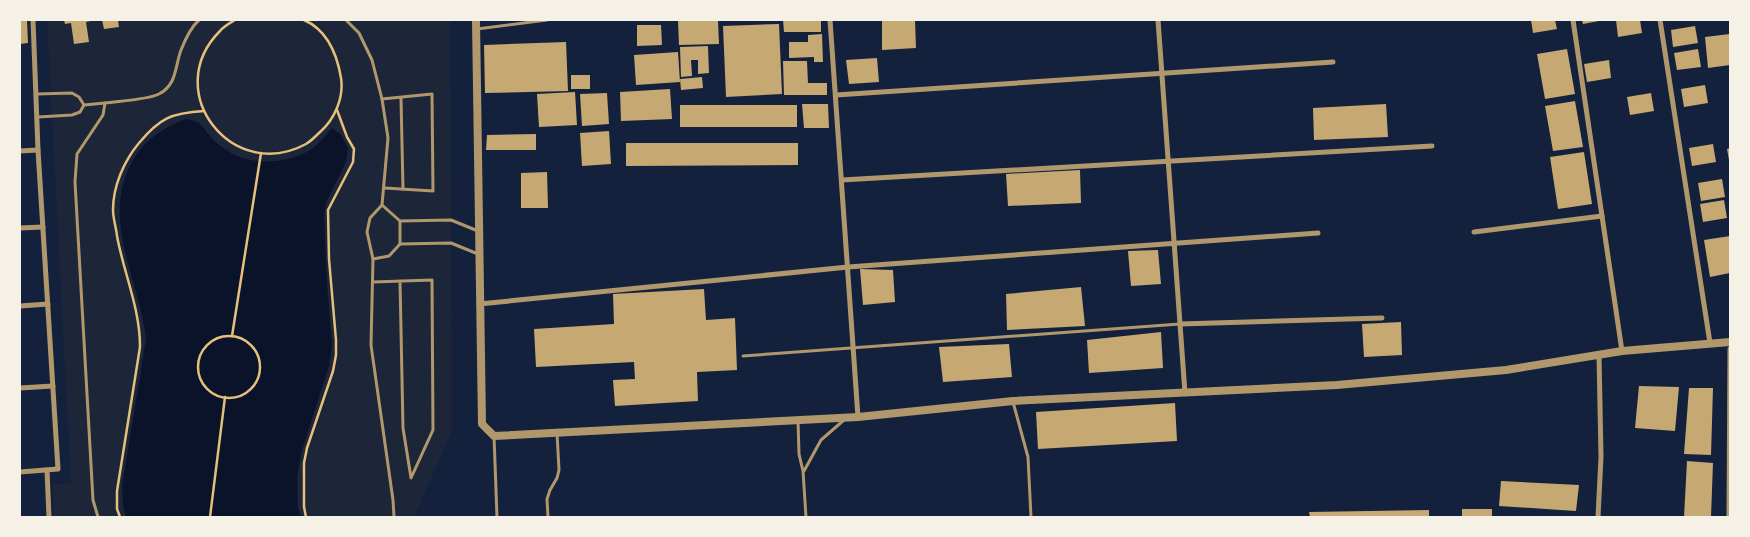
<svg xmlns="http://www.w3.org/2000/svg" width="1750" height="537" font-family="Commissioner,sans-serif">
<rect width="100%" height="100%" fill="#14213d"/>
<polygon fill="#1d2539" points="47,20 450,20 452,431 414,517 54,517 53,484 71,484"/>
<path fill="#0b132b" d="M186 119C189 120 194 120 197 122 202 124 206 132 210 136 214 141 219 145 225 149 247 166 286 165 310 150 319 144 325 136 332 128L341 135 348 148 346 162 326 202 324 217 327 282 332 346 329 366 302 450 297 477 298 508 301 517H126L123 506 122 486 146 339C140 281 101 221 131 164 143 141 162 128 186 119Z"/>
<g fill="#c6a872">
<polygon points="20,20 27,20 28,43 20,44"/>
<polygon points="64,20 95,20 86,22 89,42 74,44 71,23 65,24"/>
<polygon points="102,20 118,20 119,27 104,29"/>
<polygon points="678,20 718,20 719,44 679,45"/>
<polygon points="783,20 821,20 821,32 784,32"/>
<polygon points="882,20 915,20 916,48 882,50"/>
<polygon points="1531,20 1555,20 1557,29 1533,33"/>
<polygon points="1582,20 1599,20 1599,21 1583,24"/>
<polygon points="1616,20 1640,20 1642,33 1618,37"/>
<polygon points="779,24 782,94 726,97 723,26"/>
<polygon points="637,25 661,25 662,45 637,46"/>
<polygon points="1695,26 1698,43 1673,47 1671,30"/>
<polygon points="822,34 823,62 814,62 814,57 789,58 789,42 808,42 808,35"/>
<polygon points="1730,34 1730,65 1708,68 1705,37"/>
<polygon points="566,42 568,91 485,93 484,45"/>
<polygon points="708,46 709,73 698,74 698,60 691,60 692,76 681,77 680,47"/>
<polygon points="1567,49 1575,94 1545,99 1537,54"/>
<polygon points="1698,49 1701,67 1677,70 1674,53"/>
<polygon points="678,52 680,82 636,85 634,55"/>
<polygon points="877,58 879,82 849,84 846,60"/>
<polygon points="1609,60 1611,78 1587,82 1584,64"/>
<polygon points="783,61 807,61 808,83 827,83 827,95 784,95"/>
<rect x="571" y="75" width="19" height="14"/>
<polygon points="702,77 703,88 681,90 680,79"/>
<polygon points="1705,85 1708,103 1684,107 1681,89"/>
<polygon points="670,89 672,119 621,121 620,92"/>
<polygon points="575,92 577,125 539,127 537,94"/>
<polygon points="607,93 609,124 582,126 580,94"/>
<polygon points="1651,93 1654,111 1630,115 1627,97"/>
<polygon points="1575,101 1583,147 1553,151 1545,106"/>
<polygon points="802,104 828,104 829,128 804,128"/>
<polygon points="1386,104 1388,137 1314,140 1313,108"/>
<rect x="680" y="105" width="117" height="22"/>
<polygon points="609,131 611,164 582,166 580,133"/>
<polygon points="536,134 536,150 486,150 487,135"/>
<polygon points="626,143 798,143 798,165 626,166"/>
<polygon points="1713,144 1716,162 1692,166 1689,148"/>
<polygon points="1730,148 1730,160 1729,160 1727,149"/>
<polygon points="1584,152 1592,204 1558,209 1550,157"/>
<polygon points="1080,170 1081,203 1008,206 1006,174"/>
<polygon points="547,172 548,208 521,208 521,173"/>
<polygon points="1722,179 1725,197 1701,201 1698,183"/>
<polygon points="1724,200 1727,218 1703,222 1700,204"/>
<polygon points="1730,236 1730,273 1710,277 1704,240"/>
<polygon points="1158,250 1161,284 1131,286 1128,251"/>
<polygon points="860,269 893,270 895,302 863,305"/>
<polygon points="1081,287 1085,326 1007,330 1006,294"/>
<polygon points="704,289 706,320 735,318 737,370 697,372 698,401 615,406 613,380 635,379 634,362 536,367 534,329 614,324 613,294"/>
<polygon points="1401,322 1402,355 1364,357 1362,324"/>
<polygon points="1161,332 1163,368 1089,373 1087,340"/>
<polygon points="1009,344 1012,377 943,382 939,347"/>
<polygon points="1639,386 1679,387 1675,431 1635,428"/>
<polygon points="1689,388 1713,388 1711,455 1684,454"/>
<polygon points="1175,403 1177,441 1038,449 1036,412"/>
<polygon points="1687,461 1713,463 1711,517 1684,517"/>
<polygon points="1501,481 1579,485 1576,511 1499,506"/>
<rect x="1462" y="509" width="30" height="8"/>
<polygon points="1429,510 1429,517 1310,517 1309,512"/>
</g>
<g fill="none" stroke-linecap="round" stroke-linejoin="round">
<g stroke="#e5c07b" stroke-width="2.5">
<path d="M235 20C230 23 224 26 220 31 160 91 232 184 306 144 311 141 316 136 320 132 335 119 344 97 341 78 337 54 327 30 304 20"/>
<polyline points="232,336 261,153"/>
<circle cx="229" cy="367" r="31"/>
<path d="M120 517 117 509V491L140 347C140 308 124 274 117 236 116 227 113 218 113 210 113 186 124 161 139 143 160 118 171 113 204 111"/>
<polyline points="210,517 225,397"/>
<polyline points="306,517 304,507 304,463 307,448 333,371 336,355 336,340 329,259 328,210 353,162 354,149 347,137 337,110"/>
</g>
<g stroke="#b1986c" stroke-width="3">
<polyline points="346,20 359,33 372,60 382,99 388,138 382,205 370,218 367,232 373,259 371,345 393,500 394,517"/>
<polyline points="477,29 547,20"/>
<polyline points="37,94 72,93 79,97 84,105"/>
<polyline points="401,98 403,189"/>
<polyline points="382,99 432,94 433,191 385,188"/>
<polyline points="84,105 105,103"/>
<polyline points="38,117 72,115 80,112 84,105"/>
<polyline points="400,221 451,220 478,231"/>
<polyline points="400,244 451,243 478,254"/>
<polyline points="373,259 389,256 400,244 400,221 382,205"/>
<polyline points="373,282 432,280 433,430 411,478 403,428 400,281"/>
<polyline points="743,356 1180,324"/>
<polyline points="1013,402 1028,457 1031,517"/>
<polyline points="798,421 799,454 803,471 806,517"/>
<polyline points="494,436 497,517"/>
<polyline points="804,471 821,440 844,420"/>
<path d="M98 517 93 500 75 182 77 154 103 115 105 103C118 101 147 100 159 94 177 85 175 66 181 50 185 40 191 27 199 20"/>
<polyline points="548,517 547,499 550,490 557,478 559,470 557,433"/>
</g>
<g stroke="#b1986c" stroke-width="5">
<polyline points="830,20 858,417"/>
<polyline points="1158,20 1185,393"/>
<polyline points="1573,20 1622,351"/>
<polyline points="1660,20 1710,343"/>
<polyline points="836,95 1333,62"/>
<polyline points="20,151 38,150"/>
<polyline points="842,180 1432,146"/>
<polyline points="20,228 43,227"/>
<polyline points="1474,232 1602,216"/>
<polyline points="479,304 848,267 1318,233"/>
<polyline points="20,306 48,304"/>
<polyline points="1180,324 1382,318"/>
<polyline points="20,388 53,386"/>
<polyline points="47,470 49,517"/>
<polyline points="20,472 58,469 38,150 33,20"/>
<polyline points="1598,517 1601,457 1599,355"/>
<polyline points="1729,517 1730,349"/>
</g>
<polyline stroke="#b1986c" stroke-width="8" points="476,20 482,424 494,436 858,417 1013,401 1337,385 1506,370 1622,351 1730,342"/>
</g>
<rect width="1750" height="537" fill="none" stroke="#f6f1e7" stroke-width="42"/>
</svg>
